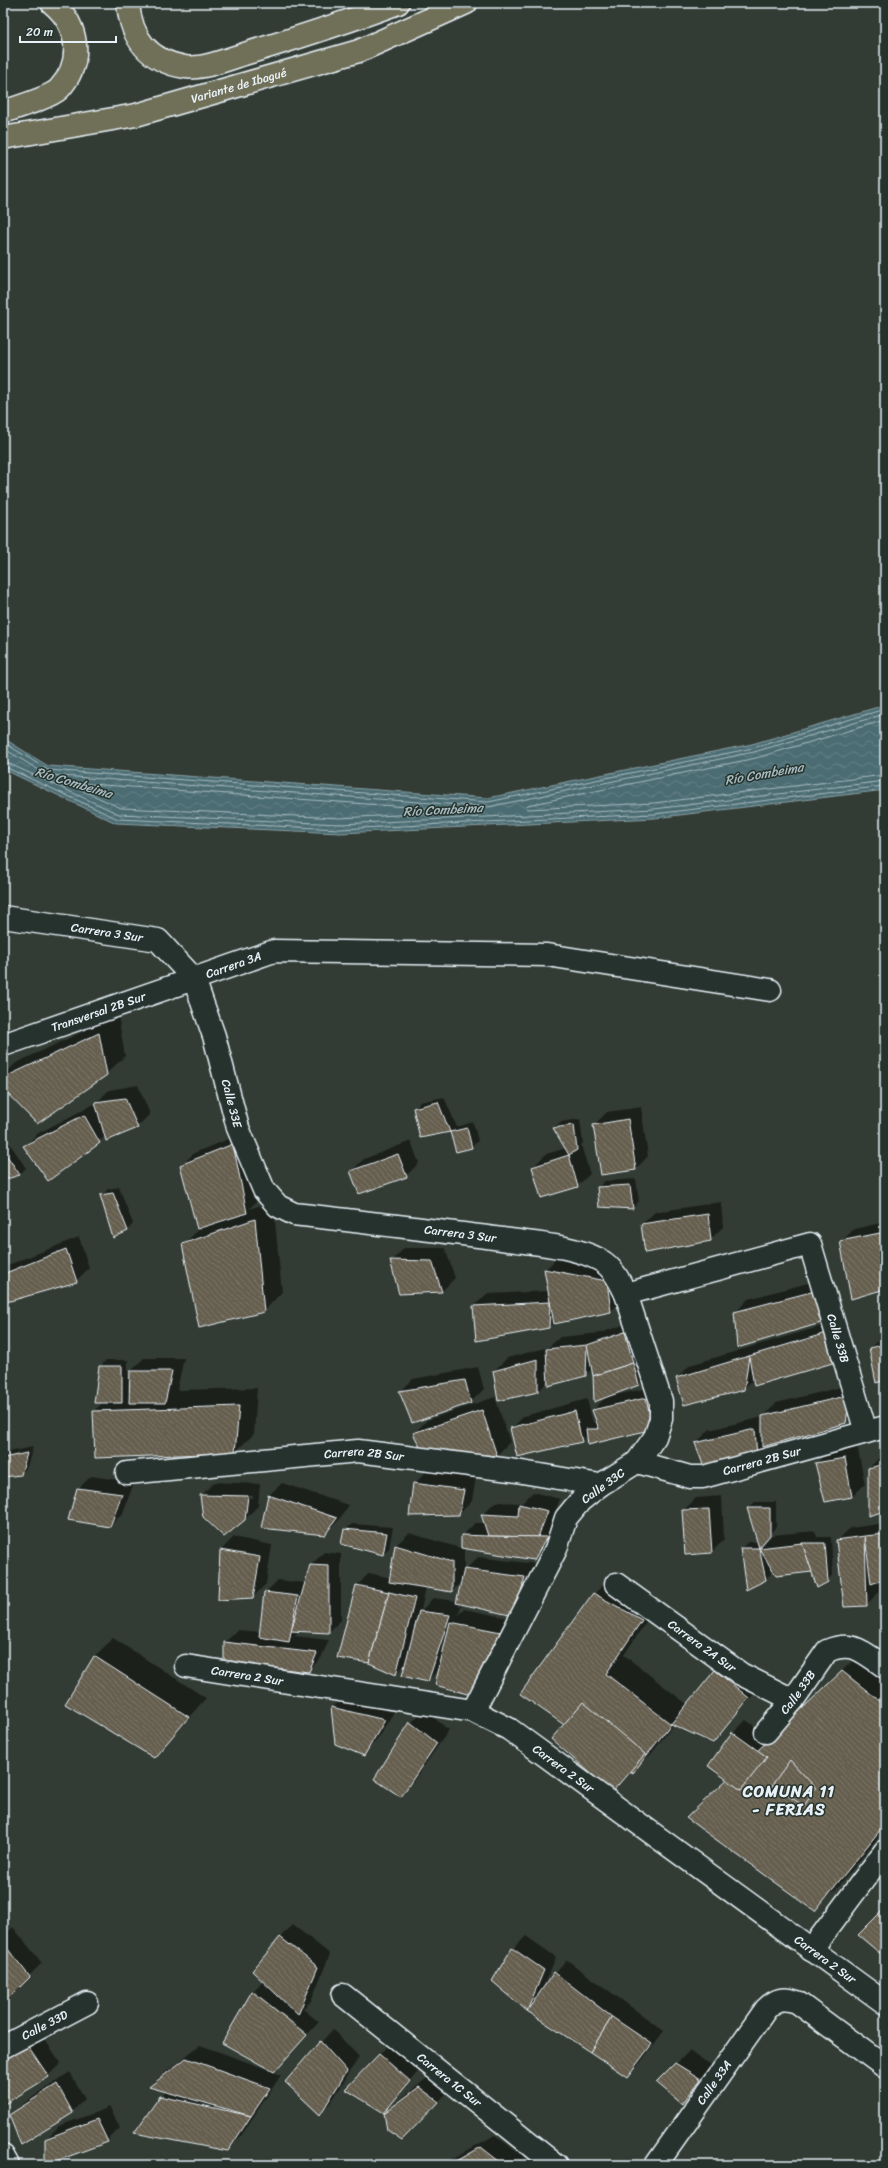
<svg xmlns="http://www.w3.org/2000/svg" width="888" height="2168" font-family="Sriracha,sans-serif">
<defs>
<pattern id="water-waves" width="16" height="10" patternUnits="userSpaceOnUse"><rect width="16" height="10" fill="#4b6c72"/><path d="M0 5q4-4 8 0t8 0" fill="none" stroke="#658187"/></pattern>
<pattern id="building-back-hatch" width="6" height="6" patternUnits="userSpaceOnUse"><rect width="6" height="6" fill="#665f4f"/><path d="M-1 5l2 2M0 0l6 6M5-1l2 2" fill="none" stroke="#7c7669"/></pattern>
</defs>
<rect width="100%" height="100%" fill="#333c34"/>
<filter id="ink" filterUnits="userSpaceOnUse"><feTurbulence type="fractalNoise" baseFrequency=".025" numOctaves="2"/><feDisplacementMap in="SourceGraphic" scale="8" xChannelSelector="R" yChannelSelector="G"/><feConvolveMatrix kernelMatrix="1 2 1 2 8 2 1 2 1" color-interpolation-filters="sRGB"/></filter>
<g filter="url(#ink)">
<polygon fill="url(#water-waves)" stroke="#8aa1a8" points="885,705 885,790 655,818 340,833 116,823 3,769 3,738 48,766 488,798 752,744"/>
<g fill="#0007" fill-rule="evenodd">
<polygon points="118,1015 125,1056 106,1074 3,1087 3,1076 16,1063"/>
<polygon points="138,1085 150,1114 137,1127 106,1136 48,1180 25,1146 37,1134 96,1103 109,1090"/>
<polygon points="444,1097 457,1127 473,1122 478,1141 471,1147 456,1150 451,1131 421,1136 414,1109 420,1102"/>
<polygon points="641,1107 648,1156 636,1169 594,1125 607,1112"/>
<polygon points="580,1119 583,1143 581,1145 590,1174 577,1186 533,1167 546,1154 566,1148 554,1128 560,1122"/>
<polygon points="246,1132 259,1199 249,1209 273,1201 282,1292 264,1311 183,1245 198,1230 181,1166 194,1153"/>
<polygon points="6,1138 26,1168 20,1174 3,1179 3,1139"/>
<polygon points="411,1141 419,1163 406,1176 351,1171 364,1159"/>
<polygon points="636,1179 639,1201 633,1208 600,1206 598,1188 604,1181"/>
<polygon points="119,1187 133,1224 127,1231 102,1196 108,1189"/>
<polygon points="3,1198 10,1209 3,1216"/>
<polygon points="721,1202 723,1227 710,1240 642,1224 655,1212"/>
<polygon points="885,1222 885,1288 842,1241 854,1229"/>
<polygon points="79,1237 89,1268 76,1281 3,1302 3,1267"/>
<polygon points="404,1248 445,1248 455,1278 442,1291 400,1293 392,1261"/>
<polygon points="558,1257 620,1268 624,1298 611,1311 553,1323 549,1328 474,1306 487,1294 549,1291 545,1270"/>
<polygon points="827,1278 833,1309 820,1322 736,1312 748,1299"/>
<path d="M638 1320 652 1371 639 1384 594 1376 592 1369 586 1376 548 1381 538 1392 494 1371 507 1358 549 1347 560 1337 600 1333ZM629 1330 630 1332 601 1341V1339Z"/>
<polygon points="842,1320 848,1348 754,1379 743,1389 677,1378 690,1365"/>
<polygon points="883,1335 885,1335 885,1379 870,1348"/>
<polygon points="144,1358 184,1358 177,1390 257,1388 254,1434 235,1452 94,1411 103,1402 100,1367 106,1360 128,1360 128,1392 130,1392 131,1371"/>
<polygon points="478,1367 484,1389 471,1402 400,1392 413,1379"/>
<polygon points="862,1382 858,1409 845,1422 769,1444 757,1457 696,1443 709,1430 763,1417 776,1403"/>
<polygon points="658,1386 665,1415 588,1435 582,1441 511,1429 524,1416 587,1399 593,1423 597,1420 593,1410 606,1397"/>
<polygon points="495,1397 510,1442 497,1455 423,1450 414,1433 427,1420"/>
<polygon points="857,1445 865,1484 852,1497 816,1464 829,1451"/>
<polygon points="33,1447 27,1467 21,1474 3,1476 3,1453"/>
<polygon points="885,1454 885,1510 869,1468 882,1455"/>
<polygon points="427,1471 476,1477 472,1501 459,1514 414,1484"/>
<polygon points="91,1476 134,1482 123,1513 110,1526 78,1489"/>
<path d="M214 1482 260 1484 258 1506 245 1519 202 1495ZM215 1494 253 1496V1498L215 1496Z"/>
<polygon points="282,1483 349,1505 338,1521 325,1534 262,1527 269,1495"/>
<polygon points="533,1492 560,1499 550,1525 559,1525 546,1546 533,1559 462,1536 475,1523 485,1523 483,1514 495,1502 522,1503"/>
<polygon points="722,1496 724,1539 712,1552 683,1511 696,1498"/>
<polygon points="755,1502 776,1502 776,1527 761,1544 763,1545 772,1535 815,1531 817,1537 831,1537 833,1574 827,1581 813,1571 770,1565 772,1573 765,1579 747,1589 741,1548 748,1542 758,1542 748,1508"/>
<polygon points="885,1523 885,1578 879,1580 879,1592 866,1605 837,1541 850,1528"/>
<polygon points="352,1524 393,1527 389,1548 383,1554 345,1530"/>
<path d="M409 1533 464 1549V1571L478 1557 537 1564 527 1602 462 1603 458 1615 464 1609 523 1621 439 1669 428 1681 406 1663 396 1674 357 1586 369 1573 391 1578 396 1545ZM463 1580 457 1601 433 1598 421 1611 426 1587 452 1591Z"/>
<polygon points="234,1537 272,1545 266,1584 253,1597 219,1599 221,1550"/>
<polygon points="324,1552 341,1554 341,1620 329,1632 300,1630 294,1636 329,1640 321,1658 308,1671 225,1642 238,1630 260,1632 265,1593 278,1580 306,1583 311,1565"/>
<polygon points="613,1575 660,1601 624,1655 688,1705 729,1658 762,1685 712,1742 674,1724 652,1753 612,1790 594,1594"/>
<polygon points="113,1638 206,1698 154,1757 66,1704 95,1656"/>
<polygon points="866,1648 885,1663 885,1829 839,1886 815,1909 687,1818 727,1779 709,1765 733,1733 746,1720 771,1738"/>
<polygon points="344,1695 397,1707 376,1741 363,1754 332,1707"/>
<polygon points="424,1710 449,1730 413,1782 400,1795 411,1723"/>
<polygon points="293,1925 330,1954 311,2001 303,2009 319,2022 308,2034 255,1992 255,1994 306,2036 273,2072 281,2075 241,2136 228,2149 161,2097 167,2091 150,2086 163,2074 200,2045 272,2071 223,2043 253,1991 264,1981 280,1937"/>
<polygon points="13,1927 42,1963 3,2002 3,1937"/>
<polygon points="526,1936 556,1957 544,1986 567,1960 664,2031 640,2063 627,2076 528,2010 493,1981 513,1949"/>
<polygon points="333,2029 359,2057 332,2101 320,2113 286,2082"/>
<polygon points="39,2031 61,2063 48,2076 3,2104 3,2051"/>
<polygon points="392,2041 422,2067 384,2112 347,2089"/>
<polygon points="689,2051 713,2066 681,2103 658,2082"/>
<polygon points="70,2072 85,2099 72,2112 11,2116 24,2103"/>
<polygon points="432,2074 451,2089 414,2126 385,2114 398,2101"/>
<polygon points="110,2107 120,2128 107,2141 46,2139 59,2126"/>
<polygon points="495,2135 534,2165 441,2165"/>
<polygon points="130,2161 132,2165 118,2165"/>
</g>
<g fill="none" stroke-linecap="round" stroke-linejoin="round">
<g stroke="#a9bcc2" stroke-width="1">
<polyline points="885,720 756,758 528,805 526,807 528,809 654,803 885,775"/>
<polyline points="3,742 48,770 488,802 753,748 885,709"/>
<polyline points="3,748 47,775 488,807 754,752 885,714"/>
<polyline points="3,761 119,814 340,824 654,809 885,781"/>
<polyline points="3,766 118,819 340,829 654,814 885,786"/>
<polygon points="76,783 436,809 438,811 436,813 340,818 121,808 75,787"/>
</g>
</g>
<g fill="url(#building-back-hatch)" stroke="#e8f1f8">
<polygon points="99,1033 107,1075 37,1124 3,1089 3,1078"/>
<polygon points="125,1098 138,1128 106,1141 95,1102"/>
<polygon points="438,1102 450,1132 420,1138 413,1108"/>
<polygon points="84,1115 100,1143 48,1181 23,1146"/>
<polygon points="628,1119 636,1170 601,1175 593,1125"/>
<polygon points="574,1125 577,1150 569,1155 553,1128"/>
<polygon points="467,1128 472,1148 456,1152 450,1132"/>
<polygon points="233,1144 247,1213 197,1229 180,1165"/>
<polygon points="3,1150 20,1175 3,1180"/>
<polygon points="398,1154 407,1177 359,1194 350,1171"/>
<polygon points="569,1155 578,1187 541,1198 532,1167"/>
<polygon points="630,1185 633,1209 599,1207 597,1187"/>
<polygon points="113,1193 128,1231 113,1238 100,1195"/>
<polygon points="708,1214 711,1241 645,1253 641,1224"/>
<polygon points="255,1219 264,1312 199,1328 182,1244"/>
<polygon points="885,1232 885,1289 851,1299 840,1241"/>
<polygon points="66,1249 77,1282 3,1303 3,1274"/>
<polygon points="390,1260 432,1261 442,1292 399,1294"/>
<polygon points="544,1269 607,1281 611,1312 554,1324"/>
<polygon points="815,1291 821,1323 737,1348 734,1312"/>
<polygon points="550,1302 549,1328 476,1341 473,1306"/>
<polygon points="625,1332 633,1363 593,1376 587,1345"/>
<polygon points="830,1332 836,1362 754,1386 749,1356"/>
<polygon points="885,1344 885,1380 876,1383 869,1348"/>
<polygon points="587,1345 586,1376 548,1386 546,1349"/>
<polygon points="749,1356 744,1390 684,1405 676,1378"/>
<polygon points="538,1359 538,1392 498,1401 493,1371"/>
<polygon points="633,1363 639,1385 594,1402 593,1376"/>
<polygon points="99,1366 122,1366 122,1403 94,1403"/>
<polygon points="130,1371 172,1371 165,1403 129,1403"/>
<polygon points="465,1380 471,1403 412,1423 399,1391"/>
<polygon points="850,1395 846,1423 762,1447 762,1416"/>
<polygon points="646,1398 653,1429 588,1445 586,1429 599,1429 592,1410"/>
<polygon points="239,1406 235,1453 95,1458 93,1411"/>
<polygon points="482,1410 497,1456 422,1451 413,1433"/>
<polygon points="575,1411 582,1442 517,1457 510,1428"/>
<polygon points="755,1429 757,1458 705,1470 695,1443"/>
<polygon points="27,1453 21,1475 3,1477 3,1458"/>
<polygon points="845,1458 852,1497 825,1502 815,1463"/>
<polygon points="885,1464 885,1511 868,1516 868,1468"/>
<polygon points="413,1483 464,1490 459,1515 409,1516"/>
<polygon points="77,1488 122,1494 110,1527 68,1520"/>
<polygon points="200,1495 248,1496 245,1520 224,1537 203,1517"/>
<polygon points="268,1495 337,1518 325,1535 261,1528"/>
<polygon points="519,1504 548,1511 538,1537 488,1536 481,1514 518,1516"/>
<polygon points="747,1508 770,1508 770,1535 759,1548"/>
<polygon points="709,1509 712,1553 685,1555 682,1510"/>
<polygon points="344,1529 387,1533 383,1555 341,1544"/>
<polygon points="885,1534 885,1579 871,1584 865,1536"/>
<polygon points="461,1535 488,1536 547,1537 534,1560 461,1548"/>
<polygon points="865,1536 867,1606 844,1607 836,1540"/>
<polygon points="802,1543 825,1543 828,1582 817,1588"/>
<polygon points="802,1543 812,1572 776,1576 759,1548"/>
<polygon points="395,1545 452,1562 452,1592 389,1582"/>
<polygon points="740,1548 759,1548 766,1580 746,1590"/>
<polygon points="220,1550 260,1557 253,1598 218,1600"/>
<polygon points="310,1565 329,1566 329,1633 291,1631"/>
<polygon points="464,1569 525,1577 514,1616 456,1603"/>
<polygon points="356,1585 389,1592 369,1663 337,1658"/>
<polygon points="264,1592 298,1596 289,1642 259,1637"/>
<polygon points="389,1592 415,1598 396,1675 369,1663"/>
<polygon points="593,1593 642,1620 606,1674 671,1724 633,1773 520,1694"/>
<polygon points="419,1611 450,1615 428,1682 402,1676"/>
<polygon points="450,1622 511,1634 471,1695 435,1685"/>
<polygon points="224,1642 317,1653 309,1672 224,1662"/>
<polygon points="94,1656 189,1717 154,1758 65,1704"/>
<polygon points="715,1670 749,1698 713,1743 671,1724"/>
<polygon points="842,1671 885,1705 885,1824 815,1911 686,1818"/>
<polygon points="583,1702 645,1754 612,1792 551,1739"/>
<polygon points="331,1707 385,1720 364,1756 335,1744"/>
<polygon points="410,1722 437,1743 401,1797 374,1779"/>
<polygon points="732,1732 767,1757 741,1790 708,1766"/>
<polygon points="790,1760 816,1788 804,1806 772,1785"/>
<polygon points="885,1908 885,1951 882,1955 858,1935"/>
<polygon points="280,1937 318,1967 298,2015 252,1971"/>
<polygon points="3,1943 30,1977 3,2004"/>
<polygon points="512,1948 544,1970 527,2011 492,1981"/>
<polygon points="554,1972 612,2017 590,2052 527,2011"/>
<polygon points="252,1991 307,2035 274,2072 222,2043"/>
<polygon points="612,2017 652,2044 627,2077 590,2052"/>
<polygon points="320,2041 347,2071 320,2115 285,2082"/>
<polygon points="26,2043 49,2077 3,2105 3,2056"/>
<polygon points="379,2054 410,2081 384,2113 345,2089"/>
<polygon points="186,2058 270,2088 251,2116 149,2087"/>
<polygon points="675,2063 701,2079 682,2104 656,2082"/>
<polygon points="57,2084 73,2113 21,2145 9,2115"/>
<polygon points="419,2087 439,2102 402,2140 387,2130 384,2113"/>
<polygon points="160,2096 251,2116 228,2151 134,2133"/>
<polygon points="97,2119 108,2142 45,2165 45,2139"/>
<polygon points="481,2147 504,2165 450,2165"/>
</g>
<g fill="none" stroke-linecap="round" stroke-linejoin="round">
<defs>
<g id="minor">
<path id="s1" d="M3 917 158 940 194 979 214 1036 238 1128 264 1190 278 1206 294 1214C363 1222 433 1230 502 1239 535 1244 571 1245 600 1260 613 1267 620 1282 626 1294L661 1401V1419L655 1437 637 1462 600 1485 580 1501 566 1518 556 1549 473 1711"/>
<path id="s2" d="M3 1045 274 951 547 955 770 990"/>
<path id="s3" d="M626 1294 810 1244 866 1432"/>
<path id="s4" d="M637 1462 690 1477H703L885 1427"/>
<path id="s5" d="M127 1473 358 1451 510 1470 600 1485"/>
<path id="s6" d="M616 1584 741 1674 793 1700"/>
<path id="s7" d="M186 1666 473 1711 509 1729 885 2003"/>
<path id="s8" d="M766 1732 793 1700 827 1651C853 1640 863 1652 885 1667"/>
<polyline points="811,1950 885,1851"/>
<path id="s9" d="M343 1995 556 2165"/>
<path id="s10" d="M3 2047 87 2003"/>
<polyline points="3,2156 8,2165"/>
<path id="s11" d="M656 2165 766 2009C776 1999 784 1997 797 2002L885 2067"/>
</g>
<g id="highway">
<path d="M128 3C131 39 149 61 185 67 204 70 233 57 251 52 300 37 350 21 398 3"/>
<path d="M3 112C15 108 51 97 59 89 84 62 79 25 52 3"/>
<path id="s12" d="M3 138 136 115 359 51 466 3"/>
</g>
</defs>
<use href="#minor" stroke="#e8f1f8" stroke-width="25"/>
<use href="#highway" stroke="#e8f1f8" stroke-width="25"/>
<use href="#minor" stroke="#26332d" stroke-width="22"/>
<use href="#highway" stroke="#706f59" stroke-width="22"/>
</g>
</g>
<g text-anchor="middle" stroke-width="3" stroke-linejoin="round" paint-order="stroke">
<g font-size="12" fill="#e8f1f8" stroke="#26332d">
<text dy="4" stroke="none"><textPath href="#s12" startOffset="242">Variante de Ibagué</textPath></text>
<text dy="4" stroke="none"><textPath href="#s1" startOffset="105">Carrera 3 Sur</textPath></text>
<text dy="4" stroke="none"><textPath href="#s2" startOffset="244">Carrera 3A</textPath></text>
<text dy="4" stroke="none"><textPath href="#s2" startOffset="101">Transversal 2B Sur</textPath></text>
<text dy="4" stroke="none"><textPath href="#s1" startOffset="340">Calle 33E</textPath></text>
<text dy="4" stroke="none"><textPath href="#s1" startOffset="639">Carrera 3 Sur</textPath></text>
<text dy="4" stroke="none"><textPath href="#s3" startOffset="289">Calle 33B</textPath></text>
<text dy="4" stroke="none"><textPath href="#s5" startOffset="238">Carrera 2B Sur</textPath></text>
<text dy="4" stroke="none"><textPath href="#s4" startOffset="129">Carrera 2B Sur</textPath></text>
<text transform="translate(603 1486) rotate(-36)" y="4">Calle 33C</text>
<text dy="4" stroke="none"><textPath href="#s6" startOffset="106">Carrera 2A Sur</textPath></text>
<text dy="4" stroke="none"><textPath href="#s7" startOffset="62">Carrera 2 Sur</textPath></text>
<text dy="4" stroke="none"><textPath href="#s8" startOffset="51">Calle 33B</textPath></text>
<text dy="4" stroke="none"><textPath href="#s7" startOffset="398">Carrera 2 Sur</textPath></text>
<text dy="4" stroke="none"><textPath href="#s7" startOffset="722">Carrera 2 Sur</textPath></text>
<text dy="4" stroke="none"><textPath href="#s10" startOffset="47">Calle 33D</textPath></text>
<text dy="4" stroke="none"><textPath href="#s9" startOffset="136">Carrera 1C Sur</textPath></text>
<text dy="4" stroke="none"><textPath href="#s11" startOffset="101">Calle 33A</textPath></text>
</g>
<g font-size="13" font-style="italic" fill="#a9bcc2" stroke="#26332d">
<text transform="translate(764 773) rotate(-10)" y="5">Río Combeima</text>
<text transform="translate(74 782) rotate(17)" y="5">Río Combeima</text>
<text transform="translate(443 809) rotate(-3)" y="5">Río Combeima</text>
</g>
<g font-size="16" font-weight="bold" letter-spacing="1" fill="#e8f1f8" stroke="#26332d">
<text x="789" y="1797">COMUNA 11<tspan x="789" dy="18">- FERIAS</tspan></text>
</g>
</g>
<rect width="888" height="2168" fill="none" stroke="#26332d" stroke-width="16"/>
<rect x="8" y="8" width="872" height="2152" fill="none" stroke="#e8f1f8" stroke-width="1.5" filter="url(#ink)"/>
<path d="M20 36v6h96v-6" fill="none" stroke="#e8f1f8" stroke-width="2"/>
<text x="26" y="36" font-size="12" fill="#e8f1f8" stroke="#26332d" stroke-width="3" paint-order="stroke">20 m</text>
</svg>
